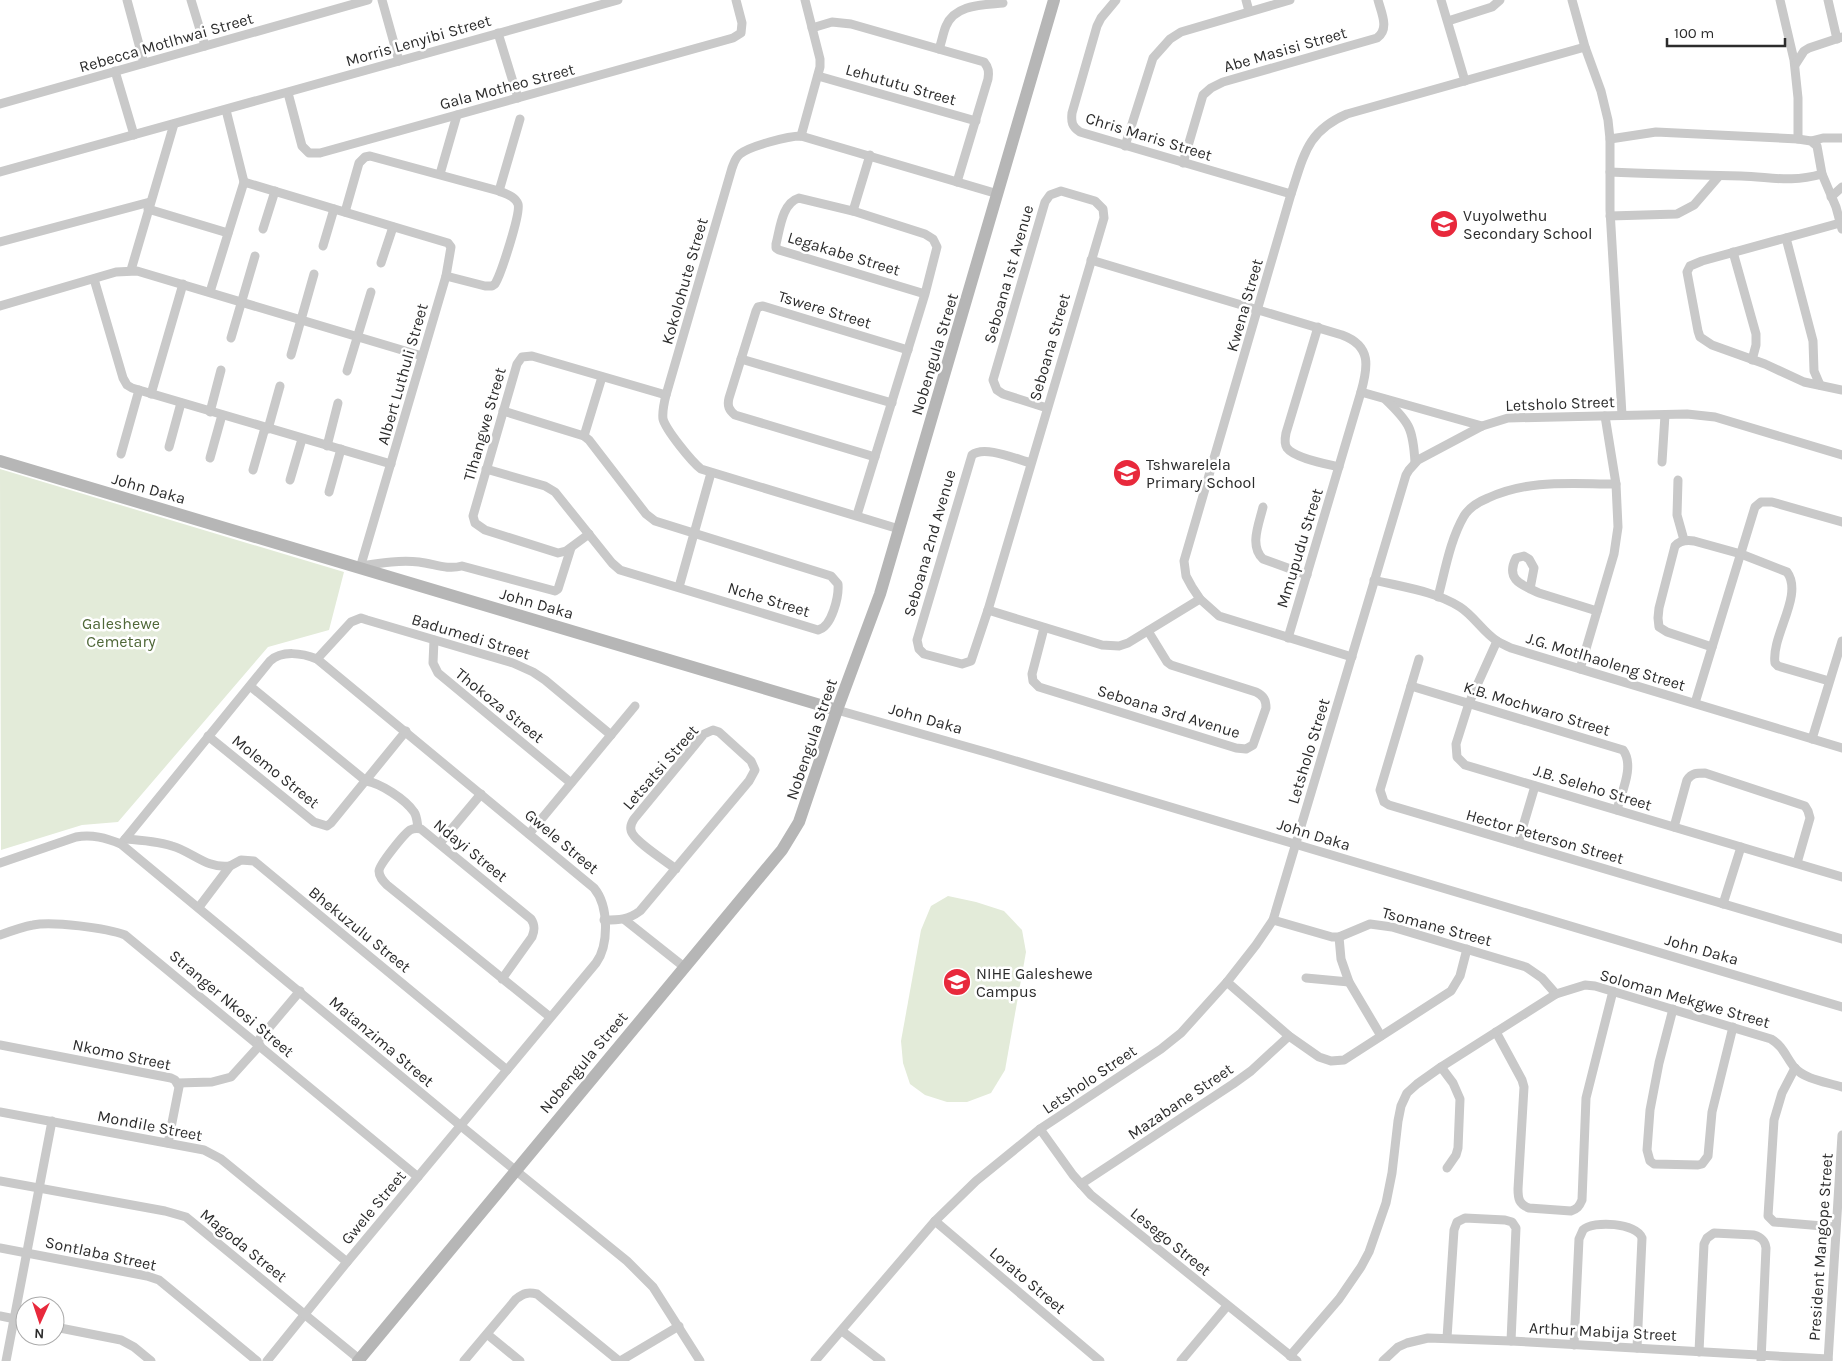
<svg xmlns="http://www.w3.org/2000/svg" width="1842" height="1361" font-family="Karla,sans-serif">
<rect width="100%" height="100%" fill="#fff"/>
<g fill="#e3ebd9">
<polygon points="0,469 344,572 329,630 268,647 118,822 82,825 1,850"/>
<polygon points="948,896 976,902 1004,911 1022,930 1026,952 1005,1070 991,1093 967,1102 947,1102 925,1095 910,1084 903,1063 901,1041 921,930 931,906"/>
</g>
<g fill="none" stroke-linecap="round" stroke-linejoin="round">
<g stroke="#c9c9c9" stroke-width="9">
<polyline points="127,0 144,63"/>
<polyline points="191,0 205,46"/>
<polyline points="382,0 399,61"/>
<path d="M1116 0 1101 18 1097 26 1072 113C1071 122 1072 127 1080 132L1291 194"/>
<polyline points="1246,0 1249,11"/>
<polyline points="1441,0 1465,81"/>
<polyline points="1572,0 1585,47 1601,91 1608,120 1610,139 1610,210 1622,415"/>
<polyline points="1780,0 1794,60 1798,98 1798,139"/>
<polyline points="1828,0 1837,39"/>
<polyline points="1448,21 1492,7 1500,0"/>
<path d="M812 28 832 22 851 24 984 62C989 68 989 72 988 79L957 182"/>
<polyline points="498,33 518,98"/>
<path d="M939 49C942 41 943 33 946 26 955 4 983 5 1003 3"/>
<polyline points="1795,65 1804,51 1809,48 1842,37"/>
<polyline points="115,71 134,135"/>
<polyline points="818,76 976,121"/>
<polyline points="288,93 302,146 309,153 320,153 733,38 741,33 742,23 736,0"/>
<polyline points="0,104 368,0"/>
<polyline points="226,110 244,182"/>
<polyline points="801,136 820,67 820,59 805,0"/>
<polyline points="1610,139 1656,132 1798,139 1811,141 1817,146 1822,174 1836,207 1842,229"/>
<polyline points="1811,141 1823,138 1842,138"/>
<polyline points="1125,146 1153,58 1170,39 1181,32 1290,0"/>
<path d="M1183 163 1203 95 1211 88 1223 82 1377 38C1390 29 1381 12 1378 0"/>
<polyline points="0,172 618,0"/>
<path d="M1610 172C1653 174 1697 175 1741 176 1772 177 1790 183 1822 174"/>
<polyline points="440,174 457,115"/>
<polyline points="499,191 520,119"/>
<polyline points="1831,197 1842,187"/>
<polyline points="148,209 228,233"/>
<polyline points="853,211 870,155"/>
<path d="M345 212 359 163 365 157 370 156 499 191C506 194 515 196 518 204 521 213 501 274 495 284L492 286H485L446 276"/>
<polyline points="1610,216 1677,214 1694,205 1719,176"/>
<polyline points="1840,223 1702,261 1690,266 1687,272 1698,331 1700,337 1712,345 1765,364 1804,382 1842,390"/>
<polyline points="263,229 275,191"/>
<polyline points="1786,238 1813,341 1814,371 1820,385"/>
<polyline points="0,242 150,202"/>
<polyline points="323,246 334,209"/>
<polyline points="1733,252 1756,334 1756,345 1752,360"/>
<path d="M1091 260 1342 335C1372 346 1368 367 1361 392L1288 638"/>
<polyline points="381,263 393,227"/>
<polyline points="131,270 174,124"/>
<polyline points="94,279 123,378 127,385 132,388 391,464"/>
<polyline points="210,292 244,182 448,243 451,247 446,276 360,568"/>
<polyline points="0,306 116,272 137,271 422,356"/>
<path d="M1318 327 1286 433C1285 438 1284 444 1287 448 1294 458 1327 464 1339 467"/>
<polyline points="231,338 255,256"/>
<polyline points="291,355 314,274"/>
<polyline points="741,359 892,403"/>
<polyline points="347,371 371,292"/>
<polyline points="1361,392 1482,426"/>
<polyline points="151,394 183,284"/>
<path d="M1386 400C1410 423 1413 429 1415 462"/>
<polyline points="210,412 221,370"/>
<polyline points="268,429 280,386"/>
<polyline points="584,436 602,377"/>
<polyline points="327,446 338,403"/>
<polyline points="169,447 181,403"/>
<polyline points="121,454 139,390"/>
<path d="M875 457 735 415C729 410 727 406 729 398L756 311 758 307 763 306 908 350"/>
<polyline points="210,458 222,415"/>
<polyline points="1662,462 1665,415"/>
<path d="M1031 463C1016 459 984 445 972 455L917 640 919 649 924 654 962 664 971 661 988 610 1104 218 1103 209 1095 201 1061 191 1050 195 1045 202 993 380 997 390 1003 394 1047 408"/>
<path d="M486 469 545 486 555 492 612 563 620 570 818 630C832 627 839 596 838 584L831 576 655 521 646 514 589 440 584 436 503 411"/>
<polyline points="253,470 265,428"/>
<polyline points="290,480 302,439"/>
<polyline points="1678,480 1677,515 1684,540"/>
<polyline points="329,492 341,449"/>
<path d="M1263 507C1259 524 1249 546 1263 559L1307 575"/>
<path d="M857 515 925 294 937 247 933 239 925 234 853 211 799 198C782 203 780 229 776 244V248L779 250 925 294"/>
<path d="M899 529 701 469C691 461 666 430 663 419 662 411 664 403 666 395L732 168C734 163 735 158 740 154 750 146 788 136 801 136L998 194"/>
<polyline points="589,534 566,551 558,553 485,530 475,523 473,516 517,364 522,357 532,356 666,395"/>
<path d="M361 566C381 563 399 560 419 562 435 564 447 570 462 566L555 591 558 589 571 548"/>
<path d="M1374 580C1402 587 1435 591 1460 607 1474 616 1483 632 1497 641 1502 644 1507 646 1511 648L1842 748"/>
<polyline points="679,587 711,473"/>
<path d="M1530 589 1534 568 1529 559 1524 556 1516 558C1505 580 1522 585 1539 593L1597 611"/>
<path d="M1438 597C1445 571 1450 540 1464 516 1469 508 1478 502 1488 498 1529 479 1571 484 1616 484"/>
<polyline points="988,610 1102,645 1119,646 1128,643 1200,599"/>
<path d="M1044 628 1032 674 1033 681 1039 687 1236 748 1246 749 1253 745 1266 708C1266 700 1264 696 1256 692L1171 665 1167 662 1148 631"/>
<polyline points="434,640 433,663 438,673 571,783"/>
<polyline points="1497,641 1469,703 1456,744 1457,757 1465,765 1842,877"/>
<path d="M1712 647 1667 632 1659 627 1658 618 1659 608 1675 546C1680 540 1687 540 1694 541L1741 554 1787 572C1804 595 1771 636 1775 663L1778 666 1829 681"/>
<path d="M1352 657 1219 616 1200 599 1192 587 1186 576 1184 561 1291 194C1304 155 1307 131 1347 114L1585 47"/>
<polyline points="317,659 351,622 361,618 367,620 513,663 533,672 545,680 611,735"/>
<polyline points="1419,659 1380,790 1384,802 1389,805 1842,939"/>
<polyline points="1580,669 1614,554 1618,527 1616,484 1605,416"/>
<path d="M250 686 366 781C380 783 405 799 414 812 417 816 417 822 418 828"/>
<path d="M1411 686 1623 750C1635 766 1621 793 1617 810"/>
<polyline points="1695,703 1755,507 1761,502 1772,502 1842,522"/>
<polyline points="837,710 989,753 1842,1007"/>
<polyline points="208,736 314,822 327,826 331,823 406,731"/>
<polyline points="1812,739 1842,641"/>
<path d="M1674 827 1687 780C1692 773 1696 773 1705 773L1805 806 1808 811 1810 818 1797 863"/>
<polyline points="529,834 635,706"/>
<path d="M125 839C141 840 156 841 172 846 193 852 206 869 230 866"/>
<polyline points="440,843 481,794"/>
<polyline points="1518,843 1535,786"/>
<path d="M121 844 270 661C282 650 302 653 317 659L594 888C609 906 609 945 596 963L347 1262 267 1361"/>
<path d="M0 863 76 837C92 834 106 838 121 844L461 1126 627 1261 653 1287 700 1361"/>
<polyline points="1723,904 1741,847"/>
<polyline points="199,907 230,866 241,860 254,861 507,1070"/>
<path d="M604 920C619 920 628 920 640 911L749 781 755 770 751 761 719 732 713 730 704 734 634 819C632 822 630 826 631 830 632 840 667 862 676 869"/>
<polyline points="625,920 683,966"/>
<polyline points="1273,920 1332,937 1339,937 1370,924 1392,927 1526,967 1542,978 1556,994"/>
<path d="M0 935C11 931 22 927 33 925 52 921 107 928 125 935L418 1177"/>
<polyline points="1339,937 1341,959 1349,982 1381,1036"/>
<polyline points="1306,978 1349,982"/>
<path d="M502 979 532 937C535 930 535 925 531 919L421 829C417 828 414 828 410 830 404 834 379 865 379 871 379 877 383 881 387 885L550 1017"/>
<polyline points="1227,982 1289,1036 1319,1057 1331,1061 1344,1060 1451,991 1460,976 1467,949"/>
<polyline points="1673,1009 1659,1063 1650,1110 1647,1150 1650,1161 1654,1164 1698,1165 1702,1164 1708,1156 1712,1112 1733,1027"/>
<path d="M1496 1032 1522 1080 1524 1087 1518 1189C1518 1199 1519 1204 1529 1208L1571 1211C1577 1209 1579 1207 1582 1200L1586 1098 1613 991"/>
<polyline points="257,1042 300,991"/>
<polyline points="0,1045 171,1078 175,1080 179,1087 168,1143"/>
<polyline points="1441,1067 1453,1083 1460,1099 1458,1148 1456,1155 1447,1168"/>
<polyline points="1795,1068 1782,1093 1774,1120 1768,1216 1774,1222 1835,1227"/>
<polyline points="178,1083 212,1082 231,1077 260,1045"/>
<polyline points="0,1112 204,1150 221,1159 347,1262"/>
<polyline points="1040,1129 1073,1175 1091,1195 1297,1361"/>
<polyline points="0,1181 165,1211 186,1217 359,1359"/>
<polyline points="1081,1184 1233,1084 1251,1071 1289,1036"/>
<polyline points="935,1221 1100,1361"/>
<polyline points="0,1248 147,1276 159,1280 257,1361"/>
<polyline points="0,1316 25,1321"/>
<polyline points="55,1327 121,1340 134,1347 151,1361"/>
<polyline points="842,1331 881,1361"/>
<polyline points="487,1334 520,1361"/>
<polyline points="1447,1338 1454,1230 1457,1222 1465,1218 1505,1220 1512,1222 1516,1228 1511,1341"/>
<path d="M1574 1345 1579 1239 1583 1230C1593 1220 1637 1223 1642 1238L1637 1348"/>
<path d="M1699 1352 1704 1244 1707 1238 1714 1233 1754 1235C1761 1237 1765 1240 1766 1248L1761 1361"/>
<path d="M1290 1356 1339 1299 1361 1267 1369 1252 1386 1203 1392 1173 1398 1121 1401 1106 1407 1093 1417 1084 1441 1067 1556 994 1585 985 1595 986 1771 1039C1783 1046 1786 1057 1794 1067 1805 1080 1827 1082 1842 1087"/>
<polyline points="6,1361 52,1121"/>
<path d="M464 1361 516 1299C524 1293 528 1292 537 1294L619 1361"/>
<polyline points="620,1361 679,1326"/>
<polyline points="815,1361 935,1221 976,1181 1040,1129 1161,1049 1181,1033 1227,982 1256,945 1273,920 1406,475 1409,470 1418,460 1482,426 1508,418 1687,414 1715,417 1842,455"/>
<polyline points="1181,1361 1227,1306"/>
<polyline points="1383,1361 1398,1347 1407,1343 1428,1338 1511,1341 1828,1359"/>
<polyline points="1828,1361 1842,1135"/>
</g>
<g stroke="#b6b6b6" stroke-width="12">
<polyline points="0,461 837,710"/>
<polyline points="358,1361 782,850 799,822 837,710 880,594 1054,0"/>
</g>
</g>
<defs>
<symbol id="school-disc" viewBox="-11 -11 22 22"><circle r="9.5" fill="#e8293c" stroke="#fff"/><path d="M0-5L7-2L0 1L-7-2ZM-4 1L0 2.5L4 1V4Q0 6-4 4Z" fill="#fff"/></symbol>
<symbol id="university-disc" viewBox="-11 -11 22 22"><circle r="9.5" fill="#e8293c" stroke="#fff"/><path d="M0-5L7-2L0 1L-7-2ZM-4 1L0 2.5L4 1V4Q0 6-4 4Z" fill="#fff"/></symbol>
</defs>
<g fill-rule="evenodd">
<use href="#school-disc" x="1428" y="208" width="32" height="32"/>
<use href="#school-disc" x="1111" y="457" width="32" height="32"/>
<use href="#university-disc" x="941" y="966" width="32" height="32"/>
</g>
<g text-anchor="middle" stroke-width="5" stroke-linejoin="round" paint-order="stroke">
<g font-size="16" fill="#2c2c2c" stroke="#fff">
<text transform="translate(418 40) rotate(-16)" y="6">Morris Lenyibi Street</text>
<text transform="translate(166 42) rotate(-16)" y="6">Rebecca Motlhwai Street</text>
<text transform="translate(1285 49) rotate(-16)" y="6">Abe Masisi Street</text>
<text transform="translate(901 84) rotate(16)" y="6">Lehututu Street</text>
<text transform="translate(507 86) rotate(-15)" y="6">Gala Motheo Street</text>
<text transform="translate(1149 136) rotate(17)" y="6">Chris Maris Street</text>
<text transform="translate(844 253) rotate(17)" y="6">Legakabe Street</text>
<text transform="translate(1008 274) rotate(-74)" y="6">Seboana 1st Avenue</text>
<text transform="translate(684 281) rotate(-74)" y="6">Kokolohute Street</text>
<text transform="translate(1244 305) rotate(-74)" y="6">Kwena Street</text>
<text transform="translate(825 309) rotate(17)" y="6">Tswere Street</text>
<text transform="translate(1049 347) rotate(-74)" y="6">Seboana Street</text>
<text transform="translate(934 354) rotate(-73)" y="6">Nobengula Street</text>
<text transform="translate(402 374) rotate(-74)" y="6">Albert Luthuli Street</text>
<text transform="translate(1560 403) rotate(-2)" y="6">Letsholo Street</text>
<text transform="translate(484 424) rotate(-74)" y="6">Tlhangwe Street</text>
<text transform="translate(149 488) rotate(16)" y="6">John Daka</text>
<text transform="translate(929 543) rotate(-74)" y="6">Seboana 2nd Avenue</text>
<text transform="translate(1299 548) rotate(-73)" y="6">Mmupudu Street</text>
<text transform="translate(769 599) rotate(17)" y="6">Nche Street</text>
<text transform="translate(537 603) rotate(16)" y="6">John Daka</text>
<text transform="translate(471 636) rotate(17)" y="6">Badumedi Street</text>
<text transform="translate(1606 661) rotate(17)" y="6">J.G. Motlhaoleng Street</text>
<text transform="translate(500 705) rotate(39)" y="6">Thokoza Street</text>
<text transform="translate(1537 708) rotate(17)" y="6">K.B. Mochwaro Street</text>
<text transform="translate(1169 711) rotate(17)" y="6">Seboana 3rd Avenue</text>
<text transform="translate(926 718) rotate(16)" y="6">John Daka</text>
<text transform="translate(811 739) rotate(-71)" y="6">Nobengula Street</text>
<text transform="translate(1308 751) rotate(-73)" y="6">Letsholo Street</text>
<text transform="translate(660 767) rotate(-49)" y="6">Letsatsi Street</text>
<text transform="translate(276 771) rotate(39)" y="6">Molemo Street</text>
<text transform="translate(1593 787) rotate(17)" y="6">J.B. Seleho Street</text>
<text transform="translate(1314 834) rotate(17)" y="6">John Daka</text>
<text transform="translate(1545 836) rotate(16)" y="6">Hector Peterson Street</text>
<text transform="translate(562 841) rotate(40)" y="6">Gwele Street</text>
<text transform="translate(471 850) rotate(39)" y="6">Ndayi Street</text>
<text transform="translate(1437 926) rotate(15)" y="6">Tsomane Street</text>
<text transform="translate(360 929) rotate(39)" y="6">Bhekuzulu Street</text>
<text transform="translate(1702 949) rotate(16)" y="6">John Daka</text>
<text transform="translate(1685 998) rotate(16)" y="6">Soloman Mekgwe Street</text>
<text transform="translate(232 1003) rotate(40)" y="6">Stranger Nkosi Street</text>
<text transform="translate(382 1041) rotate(40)" y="6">Matanzima Street</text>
<text transform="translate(122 1054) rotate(12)" y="6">Nkomo Street</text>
<text transform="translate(583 1062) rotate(-50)" y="6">Nobengula Street</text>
<text transform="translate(1089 1079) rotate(-34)" y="6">Letsholo Street</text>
<text transform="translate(1180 1101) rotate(-34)" y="6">Mazabane Street</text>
<text transform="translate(150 1125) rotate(11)" y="6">Mondile Street</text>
<text transform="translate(373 1207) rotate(-50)" y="6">Gwele Street</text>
<text transform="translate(1171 1241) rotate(39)" y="6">Lesego Street</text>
<text transform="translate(244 1245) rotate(39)" y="6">Magoda Street</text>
<text transform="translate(1820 1247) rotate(-86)" y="6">President Mangope Street</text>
<text transform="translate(101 1253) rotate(12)" y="6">Sontlaba Street</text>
<text transform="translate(1028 1280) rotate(40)" y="6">Lorato Street</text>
<text transform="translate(1603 1331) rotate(3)" y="6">Arthur Mabija Street</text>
</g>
<g font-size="16" fill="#2c2c2c" stroke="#fff" text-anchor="start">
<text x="1463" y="221">Vuyolwethu<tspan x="1463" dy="18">Secondary School</tspan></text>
<text x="1146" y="470">Tshwarelela<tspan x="1146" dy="18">Primary School</tspan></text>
<text x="976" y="979">NIHE Galeshewe<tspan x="976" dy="18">Campus</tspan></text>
</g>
<g font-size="16" fill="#506839" stroke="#fff">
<text x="121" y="629">Galeshewe<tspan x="121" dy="18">Cemetary</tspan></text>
</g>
</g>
<g transform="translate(40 1321) rotate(183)"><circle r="24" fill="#ffffff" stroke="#ababab"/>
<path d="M0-4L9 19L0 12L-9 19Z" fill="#e8293c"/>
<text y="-8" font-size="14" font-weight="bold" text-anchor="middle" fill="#2c2c2c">N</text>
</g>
<path d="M1667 38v8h118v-8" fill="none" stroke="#2c2c2c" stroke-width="2.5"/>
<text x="1674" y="38" font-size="15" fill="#2c2c2c" stroke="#ffffff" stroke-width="4" paint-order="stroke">100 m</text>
</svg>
